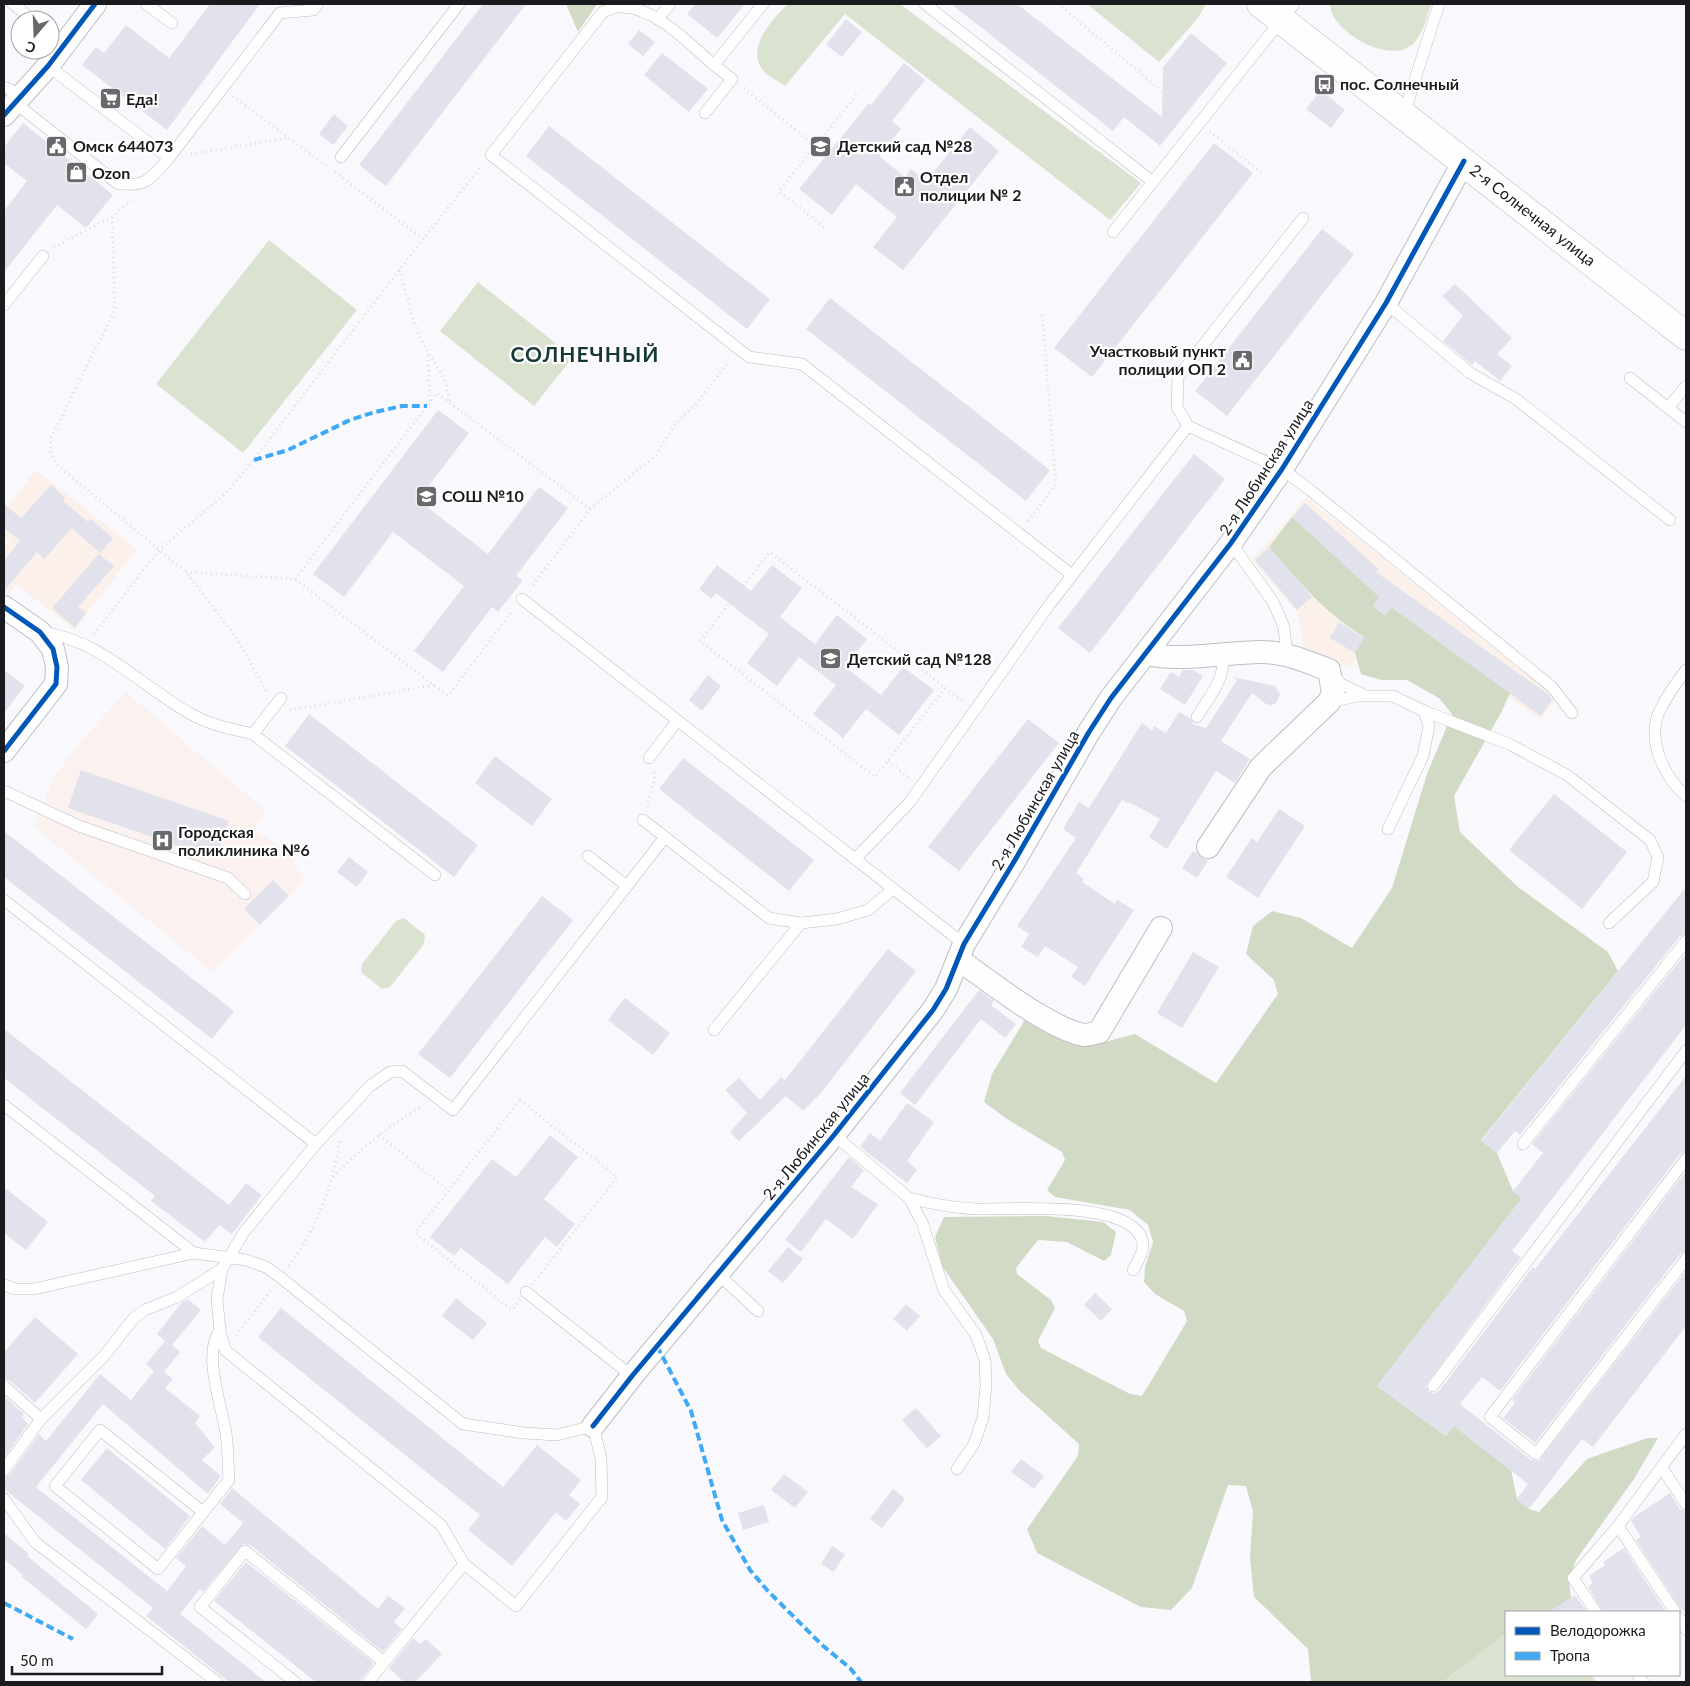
<svg xmlns="http://www.w3.org/2000/svg" width="1690" height="1686" font-family="Lato,sans-serif">
<rect width="100%" height="100%" fill="#f9f9fd"/>
<g fill="#fbf1ea">
<polygon points="36,470 137,549 74,630 16,584 8,595 4,591 4,548 9,541 4,537 4,511"/>
<polygon points="1306,497 1557,698 1541,720 1393,615 1348,668 1305,656 1298,613 1252,560"/>
</g>
<polygon fill="#fbf1ee" points="126,692 266,811 255,829 288,854 305,880 212,972 34,827 55,775 88,733"/>
<g fill="#dae3d0">
<path d="M788 4H900L1141 183 1110 220 845 14 785 86C778 81 767 76 762 69 746 46 773 19 788 4Z"/>
<polygon points="1087,4 1206,4 1198,18 1159,62"/>
<path d="M1330 4H1431C1427 17 1424 32 1414 43 1390 67 1329 30 1330 4Z"/>
<polygon points="269,240 357,310 243,453 156,384"/>
<polygon points="478,282 573,357 534,406 440,331"/>
<polygon points="404,918 425,935 424,944 390,987 382,989 361,972 362,964 396,921"/>
<polygon points="1506,1633 1506,1675 1591,1675 1596,1682 1443,1682"/>
</g>
<g fill="#d0dac4">
<polygon points="566,4 597,4 578,32"/>
<path d="M1292 517 1358 576 1357 577 1381 594 1373 606 1385 615 1391 607 1510 693 1501 713 1454 796 1460 832 1518 887 1608 952 1618 971 1481 1140 1497 1153 1513 1191 1522 1198 1377 1386 1446 1436 1454 1426 1511 1470 1517 1499 1529 1509 1539 1512 1587 1459 1647 1438H1658L1634 1479 1576 1560 1569 1581 1571 1598 1549 1612H1506V1633L1443 1682H1311L1308 1649 1254 1597 1250 1557 1253 1512 1246 1486 1228 1485 1192 1588 1171 1610 1141 1607 1037 1553 1027 1529 1078 1456 1079 1444 1020 1391 1006 1374 993 1339 942 1266 935 1237 944 1217 1046 1216 1103 1222 1116 1232 1111 1255 1104 1261 1067 1242 1038 1240 1016 1268 1017 1274 1051 1300 1055 1308 1038 1341 1041 1348 1130 1394 1142 1396 1187 1321 1184 1311 1155 1294 1144 1282 1145 1267 1153 1242 1148 1225 1130 1210 1055 1197 1047 1190 1065 1160 1062 1152 1007 1119 984 1102 992 1074 1026 1018 1093 1045 1135 1034 1216 1083 1278 994 1274 980 1246 954 1253 926 1272 911 1301 918 1352 948 1392 888 1427 774 1452 714 1439 698 1407 680H1381L1361 674 1355 653 1364 637C1325 613 1299 582 1269 547Z"/>
</g>
<g fill="#e1e2ec">
<polygon points="210,4 260,4 167,130 82,65 96,47 104,53 126,25 169,58"/>
<polygon points="483,4 526,4 386,186 359,165"/>
<polygon points="695,4 745,4 717,38 687,14"/>
<polygon points="951,4 1017,4 1162,117 1163,67 1191,33 1227,63 1160,146 1124,117 1113,131"/>
<polygon points="846,19 862,32 842,57 826,45"/>
<polygon points="639,30 655,42 643,56 628,44"/>
<polygon points="662,53 708,89 689,112 644,75"/>
<polygon points="904,63 925,80 892,121 901,129 879,156 905,177 911,169 926,181 970,127 999,151 903,270 873,247 897,217 856,184 832,215 799,189 869,103 871,105"/>
<polygon points="1321,90 1345,110 1331,128 1306,109"/>
<polygon points="334,114 348,126 333,145 319,134"/>
<polygon points="23,123 113,195 86,228 57,205 4,272 4,211 27,181 4,163 4,147"/>
<polygon points="549,126 770,299 747,329 526,156"/>
<polygon points="1214,143 1253,173 1092,377 1054,348"/>
<polygon points="1322,229 1354,254 1227,416 1195,391"/>
<polygon points="1455,284 1512,338 1497,354 1512,366 1500,381 1475,361 1472,365 1443,341 1463,316 1442,296"/>
<polygon points="830,298 1050,470 1026,501 806,329"/>
<polygon points="438,410 469,433 418,500 488,554 539,487 568,508 516,576 523,580 498,612 492,607 443,672 414,651 464,586 393,532 344,597 313,574"/>
<polygon points="1194,454 1225,479 1090,653 1058,628"/>
<polygon points="51,485 65,498 63,501 88,522 91,519 113,538 100,553 72,528 44,559 37,552 4,591 4,561 20,541 4,528 4,504 21,518"/>
<polygon points="1305,503 1379,569 1376,572 1549,695 1552,700 1541,716 1391,607 1386,615 1373,606 1379,597 1292,517"/>
<polygon points="1269,547 1312,597 1297,610 1255,560"/>
<polygon points="99,554 114,566 78,607 86,613 75,628 52,608"/>
<polygon points="717,565 751,591 772,565 802,588 780,617 815,644 837,615 867,639 845,667 881,695 903,667 934,690 899,735 866,709 843,738 813,714 836,685 799,657 777,686 747,663 769,634 716,593 711,599 699,589"/>
<polygon points="1339,622 1364,638 1355,653 1330,638"/>
<polygon points="4,670 25,686 4,713"/>
<polygon points="1183,670 1193,670 1203,676 1185,705 1160,689 1171,672 1179,677"/>
<polygon points="708,675 721,686 702,711 689,700"/>
<polygon points="1233,677 1275,686 1280,694 1276,703 1272,705 1266,704 1252,693 1221,741 1250,759 1235,783 1216,771 1167,849 1149,837 1160,819 1129,802 1128,804 1122,800 1076,873 1084,879 1082,882 1115,904 1117,900 1134,910 1085,986 1071,977 1078,967 1045,946 1038,957 1021,947 1029,934 1017,926 1076,838 1063,829 1079,802 1089,808 1142,723 1152,730 1154,726 1166,733 1179,712 1190,718 1193,724 1206,728 1237,680"/>
<polygon points="309,714 478,845 454,877 285,746"/>
<polygon points="1028,719 1059,743 959,871 928,847"/>
<polygon points="495,756 552,799 532,826 475,783"/>
<polygon points="683,758 814,860 789,891 659,789"/>
<polygon points="81,770 229,821 216,859 68,808"/>
<polygon points="1554,794 1627,852 1582,909 1509,850"/>
<polygon points="1279,809 1305,826 1258,898 1226,877 1252,838 1257,842"/>
<polygon points="4,831 234,1011 212,1039 4,877"/>
<polygon points="1193,851 1208,861 1197,878 1182,868"/>
<polygon points="349,857 368,872 357,887 337,872"/>
<polygon points="273,880 289,896 260,925 244,909"/>
<polygon points="1686,887 1686,934 1680,936 1520,1135 1515,1131 1497,1153 1481,1141"/>
<polygon points="542,896 573,920 450,1078 418,1054"/>
<polygon points="888,949 916,971 820,1094 803,1111 786,1096 739,1141 730,1132 747,1113 725,1090 739,1078 760,1100 781,1077 785,1080"/>
<polygon points="1193,952 1219,967 1182,1028 1157,1013"/>
<polygon points="1686,953 1686,1025 1512,1251 1521,1257 1426,1385 1429,1392 1435,1393 1439,1391 1533,1267 1535,1269 1686,1076 1686,1152 1680,1154 1500,1391 1482,1377 1460,1404 1531,1460 1539,1461 1686,1271 1686,1326 1593,1447 1582,1439 1529,1509 1517,1499 1528,1484 1454,1426 1446,1436 1377,1386 1522,1198 1513,1191 1543,1153 1532,1144"/>
<polygon points="979,990 994,1001 991,1005 1016,1024 1005,1038 981,1019 915,1105 900,1093"/>
<polygon points="625,998 670,1033 653,1055 608,1020"/>
<polygon points="4,1029 229,1205 246,1183 262,1195 232,1234 219,1225 205,1242 151,1201 155,1196 4,1078"/>
<polygon points="907,1103 934,1122 907,1161 917,1170 907,1183 860,1147 870,1133 880,1141"/>
<polygon points="550,1135 578,1157 544,1199 575,1224 557,1247 545,1237 508,1284 461,1248 454,1256 430,1237 492,1159 516,1177"/>
<polygon points="849,1157 864,1170 851,1187 878,1204 853,1239 826,1219 801,1252 785,1240"/>
<polygon points="1686,1171 1686,1252 1680,1254 1535,1443 1503,1418 1515,1403 1512,1400"/>
<polygon points="4,1187 48,1222 26,1250 4,1233"/>
<polygon points="788,1247 803,1259 783,1283 768,1271"/>
<polygon points="1095,1293 1112,1309 1101,1321 1084,1305"/>
<polygon points="456,1298 487,1323 473,1340 442,1316"/>
<polygon points="188,1299 201,1310 172,1345 180,1352 164,1372 173,1379 165,1388 200,1416 195,1423 215,1447 202,1460 221,1476 208,1494 103,1404 36,1487 167,1591 186,1566 176,1558 202,1526 225,1545 243,1523 220,1504 232,1488 378,1609 388,1596 405,1608 394,1622 402,1629 383,1652 250,1545 243,1544 203,1592 200,1589 180,1614 266,1682 229,1682 146,1616 153,1608 4,1489 4,1477 10,1474 39,1434 46,1441 100,1374 131,1400 154,1371 146,1364 165,1341 157,1334 182,1302"/>
<polygon points="906,1304 920,1316 907,1331 893,1319"/>
<polygon points="281,1308 503,1487 537,1445 581,1480 569,1495 580,1504 566,1521 556,1512 512,1566 468,1530 480,1515 258,1337"/>
<polygon points="35,1317 78,1354 35,1403 9,1380 4,1379 4,1352"/>
<polygon points="4,1396 24,1414 22,1417 28,1424 4,1458"/>
<polygon points="916,1408 941,1436 927,1448 902,1420"/>
<polygon points="107,1448 190,1516 165,1549 81,1480"/>
<polygon points="1021,1459 1044,1476 1034,1489 1011,1472"/>
<polygon points="784,1474 808,1492 795,1508 771,1490"/>
<polygon points="893,1489 905,1499 882,1528 870,1519"/>
<polygon points="1670,1493 1680,1509 1686,1511 1686,1612 1682,1611 1636,1540 1641,1537 1631,1521 1634,1517"/>
<polygon points="764,1505 769,1522 743,1530 738,1513"/>
<polygon points="4,1533 29,1554 27,1556 98,1614 86,1629 22,1577 23,1575 4,1559"/>
<polygon points="832,1546 845,1554 834,1572 821,1564"/>
<polygon points="1624,1548 1666,1612 1603,1612 1588,1586 1593,1583 1589,1576 1605,1565 1603,1562"/>
<polygon points="246,1562 374,1663 359,1682 316,1682 214,1601"/>
<polygon points="1575,1595 1587,1612 1549,1612"/>
<polygon points="413,1638 420,1644 426,1639 442,1654 415,1682 404,1682 389,1668"/>
</g>
<g fill="none" stroke-linecap="round" stroke-linejoin="round">
<defs>
<g id="service">
<polyline points="13,4 33,20"/>
<polyline points="146,4 172,23"/>
<path d="M763 4 714 65C689 44 657 8 622 7 616 6 609 10 603 12L491 155 749 357 802 364 1072 575"/>
<polyline points="925,4 1153,182"/>
<polyline points="658,19 670,4"/>
<polyline points="50,34 65,46"/>
<polyline points="48,66 169,158"/>
<polyline points="4,87 22,95"/>
<path d="M15 103 117 183C146 188 150 179 169 158L280 13 313 10 318 4"/>
<polyline points="705,113 732,79 714,65"/>
<polyline points="1404,114 1439,4"/>
<polyline points="341,157 459,4"/>
<polyline points="1303,218 1178,377 1177,407 1188,426 1282,469 1310,490 1552,687 1572,713"/>
<polyline points="1113,232 1294,4"/>
<polyline points="1386,303 1470,373 1516,399 1670,520"/>
<polyline points="4,305 43,256"/>
<polyline points="1630,378 1686,422"/>
<polyline points="1668,408 1686,386"/>
<polyline points="1231,543 1273,602 1284,627 1287,655"/>
<polyline points="522,599 964,944"/>
<path d="M41 632C100 639 142 687 191 714 210 725 232 729 253 734L435 875"/>
<path d="M1686 670C1676 683 1666 697 1659 712 1647 741 1664 777 1686 796"/>
<polyline points="1333,674 1341,684 1362,694"/>
<polyline points="1329,702 1357,696 1393,696 1424,711 1429,726 1423,756 1388,829"/>
<polyline points="1424,711 1509,744 1567,775 1650,840 1658,857 1653,882 1609,923"/>
<path d="M1197 717C1209 697 1225 680 1223 656"/>
<polyline points="253,734 281,698"/>
<polyline points="649,758 677,721"/>
<polyline points="4,791 79,826 228,878 245,894"/>
<polyline points="643,820 769,918 801,923 837,919 868,910 893,889"/>
<polyline points="588,856 627,886"/>
<polyline points="855,859 909,803 1050,604 1188,426"/>
<polyline points="4,900 316,1144"/>
<polyline points="714,1030 801,923"/>
<polyline points="4,1105 194,1253"/>
<polyline points="834,1135 909,1198 922,1222 944,1290 976,1335 985,1360 986,1385 983,1418 974,1444 957,1469"/>
<polyline points="1523,1144 1686,941"/>
<polyline points="1686,1159 1490,1417 1536,1454 1686,1259"/>
<path d="M909 1198C932 1204 953 1208 977 1209 1010 1210 1139 1198 1143 1245 1143 1254 1137 1263 1133 1270"/>
<polyline points="718,1274 758,1311"/>
<polyline points="4,1285 15,1289 34,1289 194,1253 246,1260 266,1267 280,1277 463,1424 524,1433 557,1435 593,1426 601,1458 602,1497 516,1606 464,1564 368,1682"/>
<polyline points="526,1292 632,1376"/>
<polyline points="4,1386 41,1419"/>
<polyline points="1433,1386 1686,1051"/>
<polyline points="1662,1468 1686,1504"/>
<polyline points="4,1470 41,1419 104,1356 134,1318 145,1310 177,1297 222,1269"/>
<polyline points="4,1499 35,1542 217,1682"/>
<path d="M203 1512 100 1430 55 1486 158 1569 229 1480C228 1464 228 1448 226 1433 222 1408 202 1352 220 1331"/>
<polyline points="1618,1526 1675,1612"/>
<polyline points="464,1564 441,1525 225,1350 220,1331 217,1299 222,1269 244,1232 316,1144 370,1086 390,1072 402,1071 453,1110 665,837"/>
<polyline points="1596,1612 1573,1578 1618,1526 1686,1434"/>
<polyline points="1679,1618 1686,1629"/>
<polyline points="1638,1675 1643,1682"/>
<polyline points="295,1682 200,1607 245,1551 384,1662"/>
</g>
<g id="minor">
<polyline points="4,115 48,66 95,4"/>
<polyline points="4,607 40,632 53,649 57,667 56,684 4,751"/>
<path d="M1146 654C1186 662 1223 652 1262 652 1286 652 1307 662 1329 670L1333 693 1329 702 1261 767 1208 847"/>
<path d="M958 959C989 981 1048 1028 1084 1035 1089 1035 1095 1033 1099 1032L1161 928"/>
<polyline points="593,1426 632,1376 834,1135 933,1010 946,989 964,944 1015,860 1089,732 1111,698 1231,543 1282,469 1386,303 1464,161"/>
</g>
<polyline id="secondary" points="1261,4 1686,336"/>
</defs>
<use href="#service" stroke="#bebec1" stroke-width="12"/>
<use href="#minor" stroke="#bebec1" stroke-width="24"/>
<use href="#secondary" stroke="#bebec1" stroke-width="29"/>
<g stroke="#dedede" stroke-width="3" stroke-dasharray="1 4" stroke-linecap="butt">
<polyline points="1058,4 1188,113"/>
<polyline points="744,88 815,146"/>
<polyline points="233,96 328,167"/>
<polyline points="1210,131 1262,173"/>
<polyline points="191,154 288,138"/>
<polyline points="335,172 423,239"/>
<polyline points="112,217 115,310 51,438 50,451 57,465 186,572 236,637 267,692"/>
<polyline points="824,227 779,191 857,94"/>
<polyline points="54,247 112,217 131,200"/>
<path d="M399 270C406 290 410 313 418 333 428 358 448 373 449 402"/>
<polyline points="428,355 430,401"/>
<polyline points="590,509 656,455 675,424 696,404 729,361"/>
<polyline points="1028,521 1056,484 1042,312"/>
<polyline points="186,572 295,579 448,696 513,610"/>
<polyline points="295,579 437,393 590,509 531,587"/>
<polyline points="94,634 159,550 225,494 245,471 403,265 481,166"/>
<polyline points="945,688 875,777 700,641 770,552 962,701"/>
<polyline points="290,710 434,685"/>
<polyline points="888,761 909,778"/>
<polyline points="647,807 655,776 654,772"/>
<polygon points="520,1100 617,1177 512,1310 415,1233"/>
<polyline points="379,1135 449,1191"/>
<path d="M333 1177C360 1149 389 1125 423 1106"/>
<path d="M289 1266C319 1225 330 1191 340 1141"/>
<polyline points="236,1335 272,1289"/>
</g>
<use href="#service" stroke="#fefeff" stroke-width="11"/>
<use href="#minor" stroke="#fefeff" stroke-width="22"/>
<use href="#secondary" stroke="#fefeff" stroke-width="28"/>
<g stroke="#3fa9f5" stroke-width="4" stroke-dasharray="8 4" stroke-linecap="butt">
<polyline points="254,460 288,450 350,420 375,412 402,406 427,406"/>
<polyline points="657,1346 691,1411 722,1520 750,1570 768,1591 822,1645 850,1668 861,1682"/>
<polyline points="4,1603 73,1639"/>
</g>
<defs>
<g id="cycleway">
<polyline points="4,115 48,66 95,4"/>
<polyline points="4,607 40,632 53,649 57,667 56,684 4,751"/>
<polyline points="593,1426 632,1376 834,1135 933,1010 946,989 964,944 1015,860 1089,732 1111,698 1231,543 1282,469 1386,303 1464,161"/>
</g>
</defs>
<use href="#cycleway" stroke="#fff" stroke-width="8"/>
<use href="#cycleway" stroke="#0057b8" stroke-width="5"/>
</g>
<defs>
<symbol id="bus-square" viewBox="-11 -11 22 22"><rect x="-9" y="-9" width="18" height="18" rx="4" fill="#68696c" stroke="#fff"/><path d="M-5-6H5V4H4V6H2V4H-2V6H-4V4H-5ZM-3.5-4V0h7V-4ZM-3.5 1.2v1.5H-2V1.2ZM2 1.2v1.5H3.5V1.2Z" fill="#fff"/></symbol>
<symbol id="supermarket-square" viewBox="-11 -11 22 22"><rect x="-9" y="-9" width="18" height="18" rx="4" fill="#68696c" stroke="#fff"/><path d="M-6-5.5h2.5l.6 2H6L4.5 2H-2.5L-4.4-4H-6ZM-1.5 3.2a1.3 1.3 0 1 0 .1 0ZM3 3.2a1.3 1.3 0 1 0 .1 0Z" fill="#fff"/></symbol>
<symbol id="civic-square" viewBox="-11 -11 22 22"><rect x="-9" y="-9" width="18" height="18" rx="4" fill="#68696c" stroke="#fff"/><path d="M-.6-6.5H3V-4.5H.6V-3L4-1V1h2V6H-6V1h2V-1L-.6-3ZM-1.2 2.5V6h2.4V2.5Z" fill="#fff"/></symbol>
<symbol id="school-square" viewBox="-11 -11 22 22"><rect x="-9" y="-9" width="18" height="18" rx="4" fill="#68696c" stroke="#fff"/><path d="M0-5L7-2L0 1L-7-2ZM-4 1L0 2.5L4 1V4Q0 6-4 4Z" fill="#fff"/></symbol>
<symbol id="shop-square" viewBox="-11 -11 22 22"><rect x="-9" y="-9" width="18" height="18" rx="4" fill="#68696c" stroke="#fff"/><path d="M-5-2.5h2.3a2.7 3.5 0 0 1 5.4 0H5L5.5 6h-11ZM-1.5-2.5h3a1.5 2.3 0 0 0-3 0Z" fill="#fff"/></symbol>
<symbol id="hospital-square" viewBox="-11 -11 22 22"><rect x="-9" y="-9" width="18" height="18" rx="4" fill="#68696c" stroke="#fff"/><path d="M-5-5h3v3.5h4V-5h3V5h-3V1.5h-4V5h-3Z" fill="#fff"/></symbol>
</defs>
<g fill-rule="evenodd">
<use href="#bus-square" x="1312" y="72" width="25" height="25"/>
<use href="#supermarket-square" x="98" y="86" width="25" height="25"/>
<use href="#civic-square" x="44" y="134" width="25" height="25"/>
<use href="#school-square" x="808" y="134" width="25" height="25"/>
<use href="#shop-square" x="64" y="160" width="25" height="25"/>
<use href="#civic-square" x="892" y="174" width="25" height="25"/>
<use href="#civic-square" x="1230" y="348" width="25" height="25"/>
<use href="#school-square" x="414" y="484" width="25" height="25"/>
<use href="#school-square" x="818" y="646" width="25" height="25"/>
<use href="#hospital-square" x="150" y="828" width="25" height="25"/>
</g>
<g text-anchor="middle" stroke-width="4.5" stroke-linejoin="round" paint-order="stroke">
<g font-size="16" font-weight="bold" fill="#1a1b1e" stroke="#fff" text-anchor="start">
<text x="1340" y="90">пос. Солнечный</text>
<text x="126" y="105">Еда!</text>
<text x="73" y="152">Омск 644073</text>
<text x="837" y="152">Детский сад №28</text>
<text x="92" y="179">Ozon</text>
<text x="920" y="183">Отдел<tspan x="920" dy="18">полиции № 2</tspan></text>
<text x="1226" y="357" text-anchor="end">Участковый пункт<tspan x="1226" dy="18">полиции ОП 2</tspan></text>
<text x="442" y="502">СОШ №10</text>
<text x="847" y="665">Детский сад №128</text>
<text x="178" y="838">Городская<tspan x="178" dy="18">поликлиника №6</tspan></text>
</g>
<g font-size="16" fill="#1a1b1e" stroke="#fff">
<text transform="translate(1533 215) rotate(38)" y="6">2-я Солнечная улица</text>
<text transform="translate(1266 467) rotate(-57)" y="6">2-я Любинская улица</text>
<text transform="translate(1035 800) rotate(-60)" y="6">2-я Любинская улица</text>
<text transform="translate(816 1136) rotate(-51)" y="6">2-я Любинская улица</text>
</g>
<g font-size="21" font-weight="bold" letter-spacing="1" fill="#173936" stroke="#fff">
<text x="585" y="362">СОЛНЕЧНЫЙ</text>
</g>
</g>
<rect width="1690" height="1686" fill="none" stroke="#1a1b1e" stroke-width="10"/>
<rect x="1505" y="1611" width="175" height="65" fill="#ffffff" stroke="#a3a4a5"/>
<rect x="1515" y="1627" width="25" height="8" fill="#0057b8" stroke="#a3a4a5"/>
<text x="1550" y="1636" font-size="15" fill="#1a1b1e">Велодорожка</text>
<rect x="1515" y="1652" width="25" height="8" fill="#3fa9f5" stroke="#a3a4a5"/>
<text x="1550" y="1661" font-size="15" fill="#1a1b1e">Тропа</text>
<g transform="translate(35 35) rotate(199)"><circle r="24" fill="#ffffff" stroke="#a3a4a5"/>
<path d="M0-4L9 19L0 12L-9 19Z" fill="#68696c"/>
<text y="-8" font-size="14" font-weight="bold" text-anchor="middle" fill="#1a1b1e">С</text>
</g>
<path d="M12 1666v8h150v-8" fill="none" stroke="#1a1b1e" stroke-width="2.5"/>
<text x="20" y="1666" font-size="15" fill="#1a1b1e" stroke="#ffffff" stroke-width="4" paint-order="stroke">50 m</text>
</svg>
